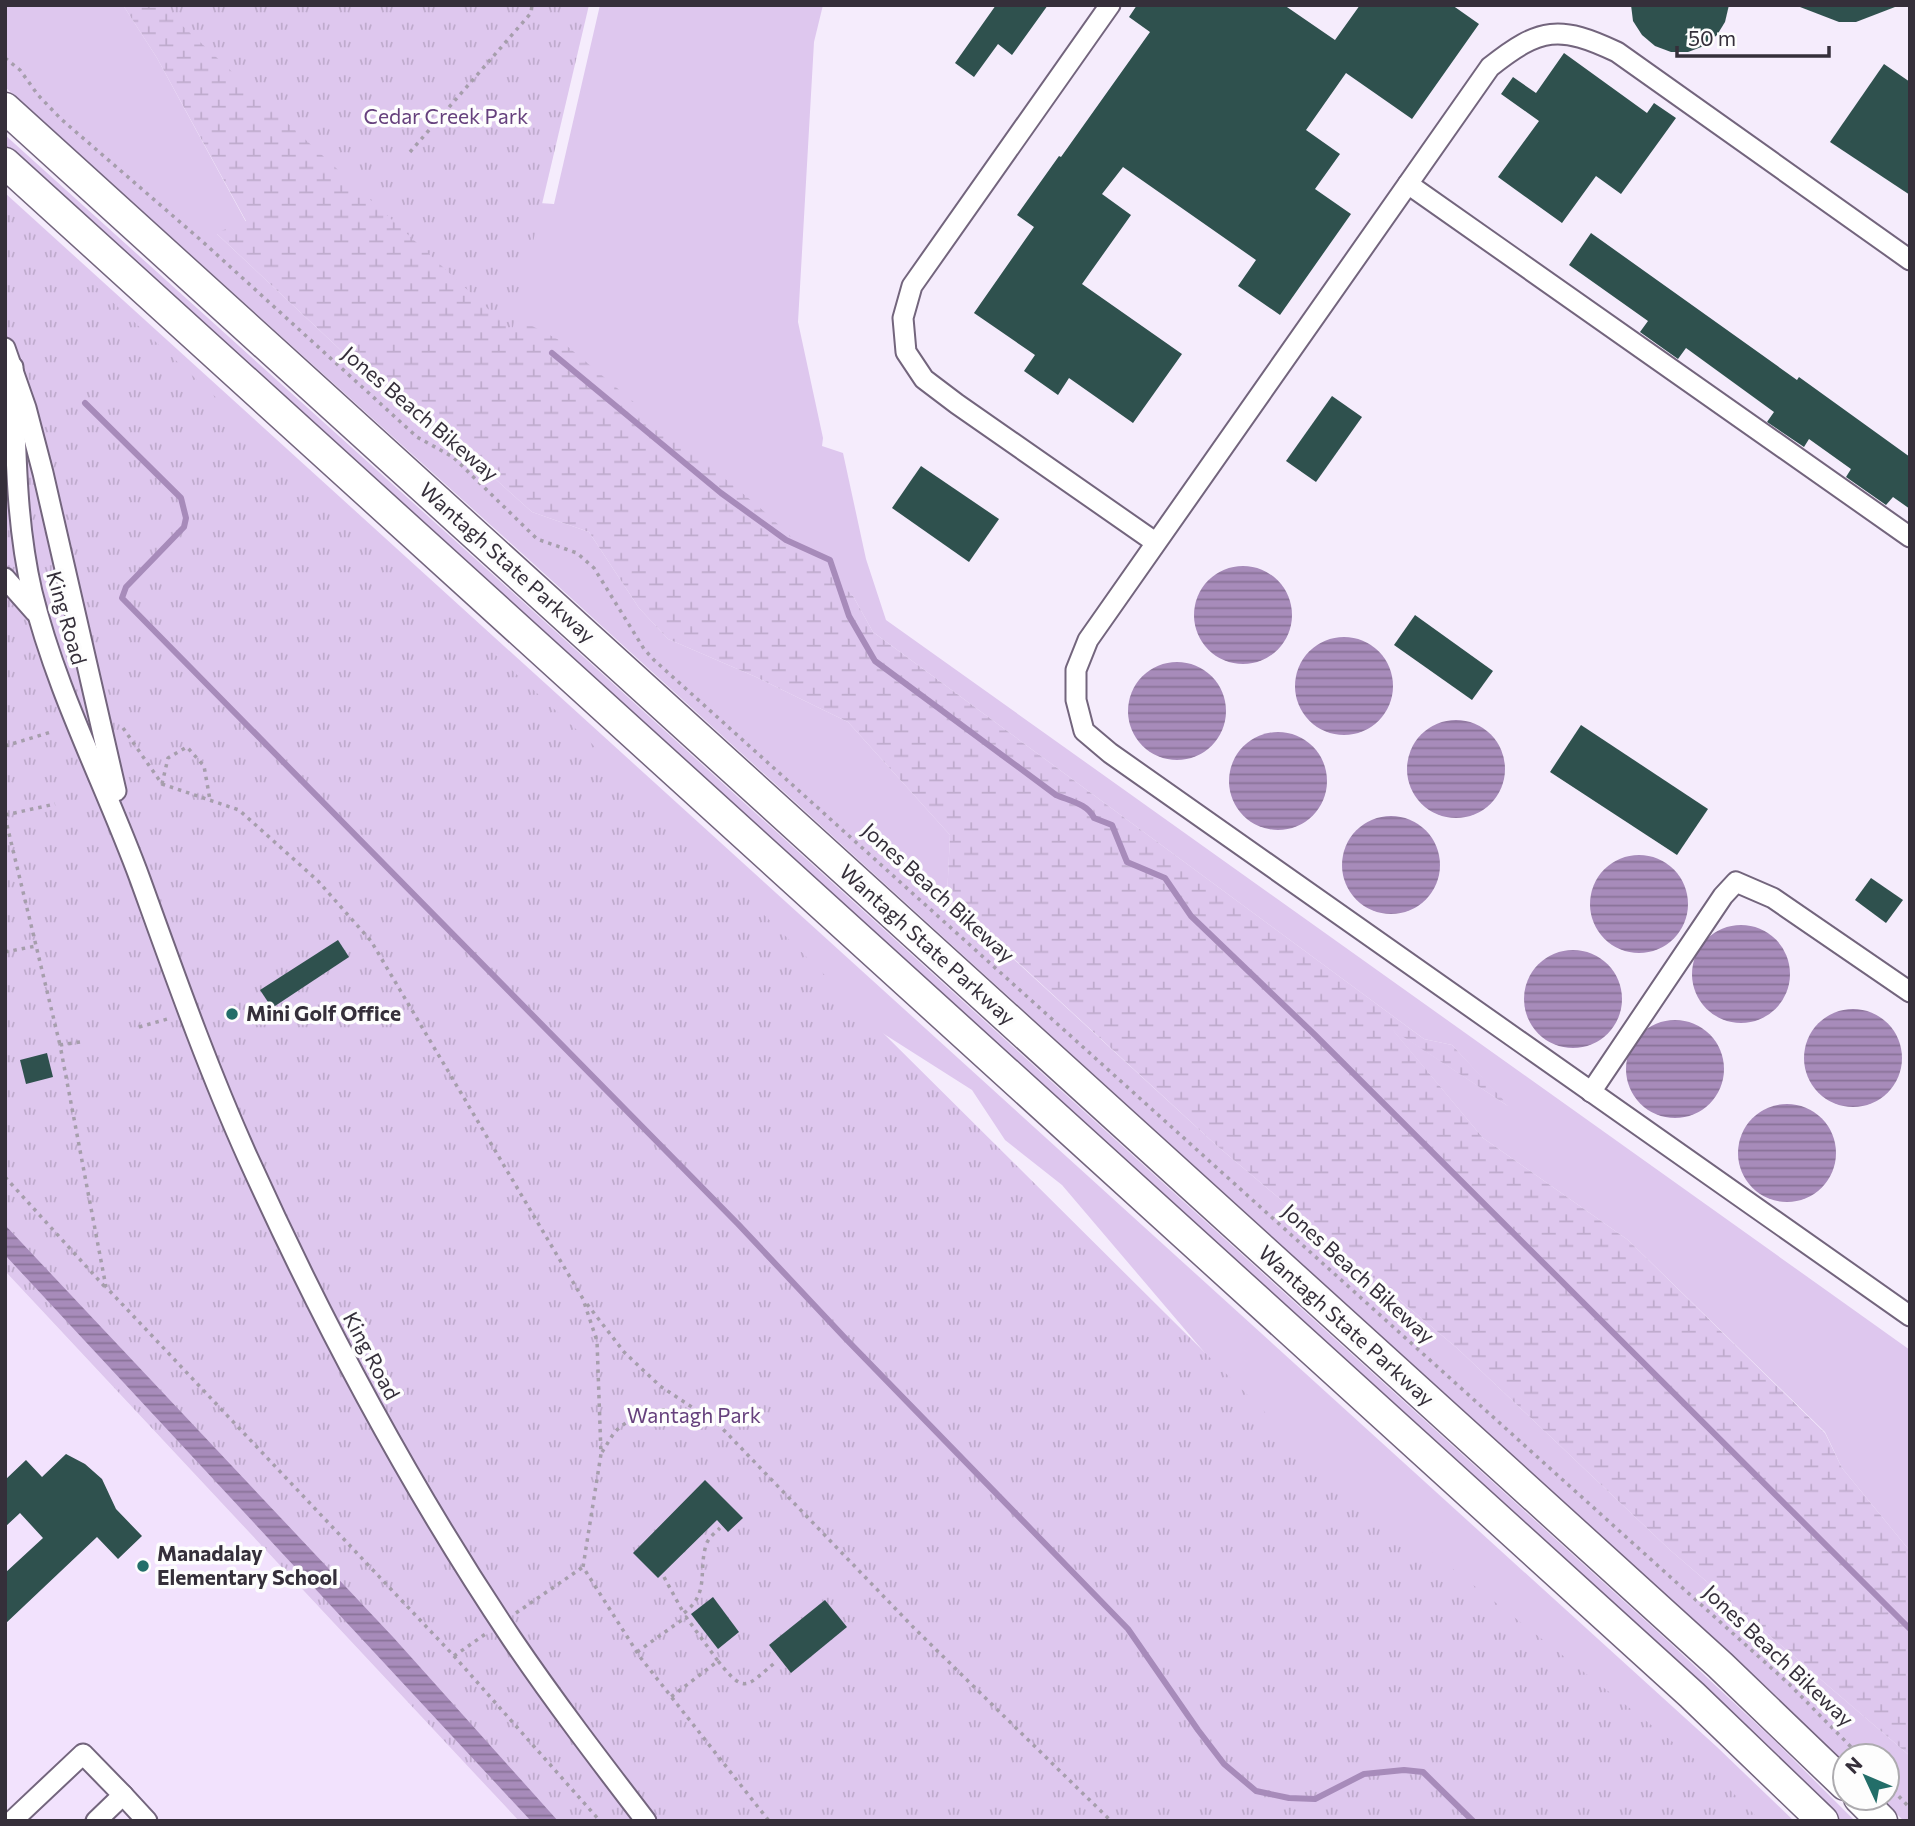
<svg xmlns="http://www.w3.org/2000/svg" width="1915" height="1826" font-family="Commissioner,sans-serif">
<defs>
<pattern id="wetland-marsh" width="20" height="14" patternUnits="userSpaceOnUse" patternTransform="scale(1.75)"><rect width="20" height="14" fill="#dec7ee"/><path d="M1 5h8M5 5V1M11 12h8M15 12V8" fill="none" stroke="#bfabcd"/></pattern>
<pattern id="park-tufts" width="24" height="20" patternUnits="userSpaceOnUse" patternTransform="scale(1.75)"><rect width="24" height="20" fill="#dec7ee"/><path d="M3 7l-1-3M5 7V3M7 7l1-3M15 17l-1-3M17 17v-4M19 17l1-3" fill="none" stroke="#bfabcd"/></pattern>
<pattern id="water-rules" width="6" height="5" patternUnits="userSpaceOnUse" patternTransform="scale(1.75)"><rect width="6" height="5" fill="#a78bba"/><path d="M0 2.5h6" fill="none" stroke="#897298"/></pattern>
</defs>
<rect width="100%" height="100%" fill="#f5ecfc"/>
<polygon fill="#f2e2fd" points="5,1271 43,1312 519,1821 5,1821"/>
<g fill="#dec7ee">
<polygon points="5,5 123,5 157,58 246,222 217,234 413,418 472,458 532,512 589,532 639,608 668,639 756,677 848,722 950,835 947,898 1216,1145 1458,1349 1670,1550 1910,1756 1910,1821 1904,1821 1880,1798 1887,1798 1887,1756 1845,1756 1845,1764 1777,1697 526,557 5,87"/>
<polygon points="600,5 823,5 814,42 798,322 823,438 822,446 843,453 866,559 886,620 1910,1350 1910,1551 1842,1468 1825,1432 1628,1240 1483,1138 1391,1028 1508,1106 1452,1045 1424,1039 873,632 853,596 501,310 511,201 554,204"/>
<polygon points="5,135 501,582 1669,1642 1777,1743 1855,1821 1841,1821 1769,1751 5,145"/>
<polygon points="5,193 1717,1747 1794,1821 1701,1821 1285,1447 1062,1185 1005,1140 972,1090 832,1001 5,221"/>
</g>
<polygon fill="url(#wetland-marsh)" points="123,5 172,5 501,310 561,341 766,513 853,596 873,632 1424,1039 1452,1045 1511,1108 1393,1030 1483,1138 1628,1240 1825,1433 1842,1468 1910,1551 1910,1756 1670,1550 1458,1349 1216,1145 947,897 950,835 848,722 756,677 668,639 639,608 589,532 532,512 472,458 413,418 216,233 246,221 157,58"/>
<g fill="url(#park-tufts)">
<polygon points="160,5 589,5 512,331"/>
<polygon points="5,203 590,742 1309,1456 1716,1776 1761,1821 519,1821 5,1271"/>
</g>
<g fill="url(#water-rules)">
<circle cx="1243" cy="615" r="49"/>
<circle cx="1344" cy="686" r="49"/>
<circle cx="1177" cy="711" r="49"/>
<circle cx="1456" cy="769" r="49"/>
<circle cx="1278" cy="781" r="49"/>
<circle cx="1391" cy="865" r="49"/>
<circle cx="1639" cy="904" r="49"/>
<circle cx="1741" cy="974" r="49"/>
<circle cx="1573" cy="999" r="49"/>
<circle cx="1853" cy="1058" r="49"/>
<circle cx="1675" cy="1069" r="49"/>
<circle cx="1787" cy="1153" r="49"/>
<polygon points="5,1225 393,1637 558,1821 531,1821 5,1255"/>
</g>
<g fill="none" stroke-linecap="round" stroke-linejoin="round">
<g stroke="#a78bba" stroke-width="6">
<path d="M552 353 721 493 786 540 830 560 849 616 875 661 1056 795C1070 801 1088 804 1094 818L1112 825 1127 862 1165 878 1191 916 1315 1035 1910 1629"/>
<polyline points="85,403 181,498 186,518 184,527 126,587 122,598 738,1224 846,1339 1128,1629 1198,1730 1224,1764 1256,1791 1289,1798 1315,1799 1364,1774 1404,1770 1423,1772 1473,1821"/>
</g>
</g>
<g fill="#2f514e">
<polygon points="996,5 1048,5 1012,55 998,44 974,77 955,63"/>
<polygon points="1137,5 1284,5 1335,40 1360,5 1452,5 1479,24 1412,119 1346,73 1306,130 1340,154 1315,189 1351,214 1280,315 1238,286 1256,260 1123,167 1102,194 1131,215 1082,284 1182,354 1133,423 1069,378 1058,395 1024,371 1035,355 974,313 1034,227 1017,215 1059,156 1061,157 1150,32 1129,17"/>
<polygon points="1631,5 1729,5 1725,22 1717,35 1704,46 1688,52 1671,52 1655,46 1642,35 1633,21"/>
<polygon points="1800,5 1895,5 1895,7 1856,22 1839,22 1800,7"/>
<polygon points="1564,53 1647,113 1654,103 1676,118 1621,194 1596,176 1562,223 1498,177 1539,121 1501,94 1513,77 1536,93"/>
<polygon points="1884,64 1910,82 1910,195 1830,142"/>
<polygon points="1591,233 1797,380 1799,377 1910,457 1910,509 1893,497 1886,505 1846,477 1851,469 1809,439 1804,447 1767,422 1774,412 1686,348 1678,359 1640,332 1648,321 1569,265"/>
<polygon points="1332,396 1362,417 1316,482 1286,461"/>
<polygon points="921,466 999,519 969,562 892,508"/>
<polygon points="1415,615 1493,671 1472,700 1394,645"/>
<polygon points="1581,725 1708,809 1677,855 1550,772"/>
<polygon points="1871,878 1903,900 1886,923 1855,900"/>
<polygon points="338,940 349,957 272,1008 260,990"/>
<polygon points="47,1053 53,1077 26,1084 20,1060"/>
<polygon points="66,1454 85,1464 102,1479 116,1509 142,1536 118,1559 97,1537 5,1624 5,1573 43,1538 20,1513 5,1527 5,1480 26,1460 42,1477"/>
<polygon points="705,1480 743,1518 728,1532 717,1520 658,1578 633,1553"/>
<polygon points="713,1597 739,1632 718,1649 691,1614"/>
<polygon points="825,1600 847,1627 791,1673 769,1645"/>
</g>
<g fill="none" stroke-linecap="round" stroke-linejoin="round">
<defs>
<g id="minor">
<polyline points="1110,5 912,286 903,318 906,352 924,379 957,404 1155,542"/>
<polyline points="1408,184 1910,537"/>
<path d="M1910 260 1617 52C1560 25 1540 27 1490 67L1088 640 1076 670V700L1084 731 1110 753 1910 1316"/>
<polyline points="5,348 26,408 43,473 116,791"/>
<path d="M13 367C16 442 15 519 32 592 56 691 105 784 140 879 174 973 207 1067 248 1158 323 1324 410 1487 512 1639 554 1701 600 1761 646 1821"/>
<polyline points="5,578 35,612"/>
<polyline points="1591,1092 1723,896 1736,882 1773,898 1910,992"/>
<polyline points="123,1795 147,1821"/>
<polyline points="12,1821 83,1754 123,1795 96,1821"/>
</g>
<g id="highway">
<polyline points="5,108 1720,1665 1845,1785"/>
<polyline points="5,163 1692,1695 1823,1821"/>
<polyline points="1859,1798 1882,1821"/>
</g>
</defs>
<use href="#minor" stroke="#73657d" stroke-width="23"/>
<use href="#highway" stroke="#73657d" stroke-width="33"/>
<g stroke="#a69eac" stroke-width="3.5" stroke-dasharray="3.5 5" stroke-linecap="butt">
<polyline points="5,58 20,70 38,95 61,119 203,242 417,437 453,457 537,539 577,553 594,568 644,649 654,660 1789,1684 1860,1756"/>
<polyline points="410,152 531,13 532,5"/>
<polyline points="123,728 162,784 239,810 318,881 371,941 583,1299 597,1341 601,1454 583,1567 640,1657 769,1821"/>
<polyline points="5,746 51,732"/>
<polyline points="162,784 168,758 187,747 204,766 210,800"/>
<polyline points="5,815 55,804"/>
<polyline points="5,817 60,1045"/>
<polyline points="5,952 36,946"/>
<polyline points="139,1027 171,1018"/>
<polyline points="80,1042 60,1045 106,1287 454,1656 600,1821"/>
<polyline points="5,1177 105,1287"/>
<polyline points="587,1304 624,1352 660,1386 719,1425 914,1628 1111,1821"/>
<path d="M602 1452C607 1445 612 1434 618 1429 648 1403 676 1407 708 1421"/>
<polyline points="664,1577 683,1612"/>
<polyline points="516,1613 583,1567"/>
<path d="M684 1613C710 1593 698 1572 706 1545 708 1538 715 1533 720 1528"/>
<polyline points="637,1652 686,1617 718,1661 671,1697"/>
<polyline points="454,1656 487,1633"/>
<path d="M718 1661C746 1696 746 1686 777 1661"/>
<polyline points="1887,1784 1910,1808"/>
</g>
<use href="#minor" stroke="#fff" stroke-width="19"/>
<use href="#highway" stroke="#fff" stroke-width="30"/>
</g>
<g fill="#236e69" stroke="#fdfdfd" stroke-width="2.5">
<circle cx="232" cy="1014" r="7"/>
<circle cx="143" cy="1566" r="7"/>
</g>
<g text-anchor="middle" stroke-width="7" stroke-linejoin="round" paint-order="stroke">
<g font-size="21" fill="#66417d" stroke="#fdfdfd">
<text x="446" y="124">Cedar Creek Park</text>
<text x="694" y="1423">Wantagh Park</text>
</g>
<g font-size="21" fill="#352f3a" stroke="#fdfdfd">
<text transform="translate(420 414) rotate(40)" y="7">Jones Beach Bikeway</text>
<text transform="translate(507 563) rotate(42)" y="7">Wantagh State Parkway</text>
<text transform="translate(66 618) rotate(74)" y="7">King Road</text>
<text transform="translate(938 893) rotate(42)" y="7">Jones Beach Bikeway</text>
<text transform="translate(927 945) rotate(42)" y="7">Wantagh State Parkway</text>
<text transform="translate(1358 1274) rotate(42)" y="7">Jones Beach Bikeway</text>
<text transform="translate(1346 1326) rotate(42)" y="7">Wantagh State Parkway</text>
<text transform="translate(371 1356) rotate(62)" y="7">King Road</text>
<text transform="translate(1778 1656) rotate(43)" y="7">Jones Beach Bikeway</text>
</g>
<g font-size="21" font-weight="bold" fill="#352f3a" stroke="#fdfdfd" text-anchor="start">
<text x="246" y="1021">Mini Golf Office</text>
<text x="157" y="1561">Manadalay<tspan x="157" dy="24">Elementary School</tspan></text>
</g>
</g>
<rect width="1915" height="1826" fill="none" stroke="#352f3a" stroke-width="14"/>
<g transform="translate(1866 1777) rotate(314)"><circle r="33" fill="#fdfdfd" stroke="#adabaf" stroke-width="2"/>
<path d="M0-5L12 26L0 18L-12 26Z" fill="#236e69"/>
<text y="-10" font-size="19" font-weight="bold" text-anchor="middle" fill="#352f3a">N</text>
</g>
<path d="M1677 46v10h152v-10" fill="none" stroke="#352f3a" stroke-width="3.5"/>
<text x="1688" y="46" font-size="21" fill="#352f3a" stroke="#fdfdfd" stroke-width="5" paint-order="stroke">50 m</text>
</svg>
